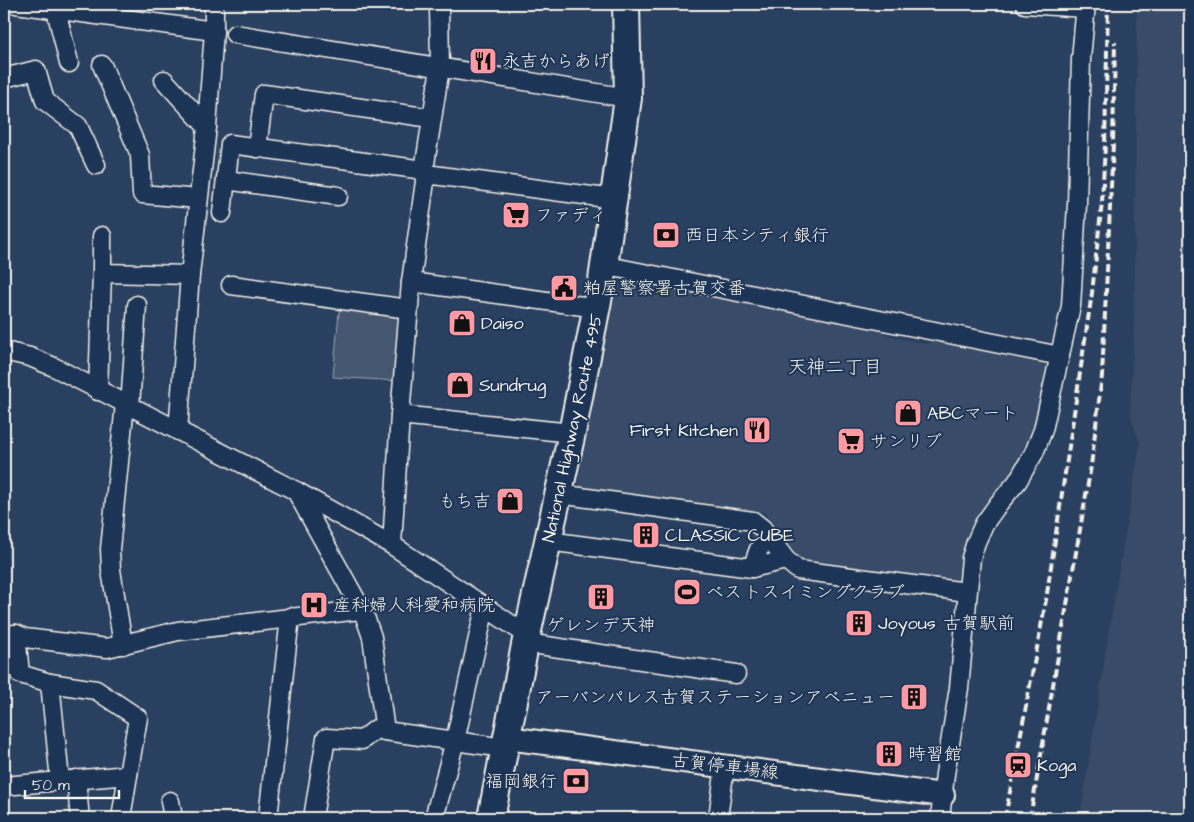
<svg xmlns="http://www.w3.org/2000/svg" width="1194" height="822" font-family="'Architects Daughter','Klee One',sans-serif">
<rect width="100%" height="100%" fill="#2a4060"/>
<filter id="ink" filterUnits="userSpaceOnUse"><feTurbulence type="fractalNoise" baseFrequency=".02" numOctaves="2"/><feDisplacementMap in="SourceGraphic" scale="10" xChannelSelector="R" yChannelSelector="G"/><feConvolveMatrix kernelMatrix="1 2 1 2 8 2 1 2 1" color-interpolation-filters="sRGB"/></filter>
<g filter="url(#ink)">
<g fill="#374c69">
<polygon points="1137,4 1190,4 1190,818 1080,818 1105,656 1140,443 1132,421 1130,409 1134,332"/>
<polygon points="625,280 883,331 888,336 927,344 936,341 1047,365 1051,372 1038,430 963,577 957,581 801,561 764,512 581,488 578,482 612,309 617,284"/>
</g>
<polygon fill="#445771" stroke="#9ca4ac" points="340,302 401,316 398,381 333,377"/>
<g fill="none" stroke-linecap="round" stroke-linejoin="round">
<defs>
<g id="minor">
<polyline points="16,4 214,31"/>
<polyline points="56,4 56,10 69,63"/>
<polyline points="1025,4 1085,8"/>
<polyline points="235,34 628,98"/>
<polyline points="102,65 140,155 142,194 198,199"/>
<polyline points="4,78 36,70 45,101 78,126 96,165"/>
<polyline points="164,80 207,127"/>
<polyline points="257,148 264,94 431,118"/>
<polyline points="426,174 614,199"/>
<polyline points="226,180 338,196"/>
<polyline points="222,213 230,144 424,170"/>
<polyline points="603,265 1060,356"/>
<polyline points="102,273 102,236"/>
<polyline points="411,282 597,308"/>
<polyline points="231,285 409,309"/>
<polyline points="4,351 30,357 54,367 296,491 392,545 527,635"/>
<polyline points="98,391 102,273 190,275"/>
<polyline points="130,406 137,305"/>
<polyline points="400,415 572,433"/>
<polyline points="178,431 190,275 207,127 214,31 214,4"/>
<polyline points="296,491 364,614 372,637 385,731 497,747 507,738"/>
<polyline points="559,494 753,521 762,528 786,560 798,570 967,592"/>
<polyline points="548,541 752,568 786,560"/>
<polyline points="392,545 400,415 411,282 426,174 424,170 440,68 439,4"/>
<polyline points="752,568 759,549 769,537"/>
<polyline points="16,634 20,674 50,683 60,780"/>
<polyline points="4,635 16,634 25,638 107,648 178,631 360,610"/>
<polyline points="526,643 736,674"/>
<polyline points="123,645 111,570 110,549 125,404"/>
<polyline points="50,683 96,690 138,718 128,775"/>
<polyline points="76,779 80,818"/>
<polyline points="4,786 128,775 121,818"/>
<polyline points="170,801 173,818"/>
<polyline points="268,818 290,617"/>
<polyline points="313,818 326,738 362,740 376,729 385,731"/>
<polyline points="434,818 455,741 485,607"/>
<polyline points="718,818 725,766"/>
<polyline points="940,818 945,774 959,688 971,558 976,542 984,524 999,503 1017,482 1034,453 1043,430 1071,306 1077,204 1081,59 1086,4"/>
</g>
<polyline id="major" points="507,738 943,795"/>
<polyline id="highway" points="491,818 527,635 572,433 602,280 628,98 626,4"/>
</defs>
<use href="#minor" stroke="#f4f1e8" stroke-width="21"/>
<use href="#major" stroke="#f4f1e8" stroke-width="26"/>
<use href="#highway" stroke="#f4f1e8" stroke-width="30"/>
<use href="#minor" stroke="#1d3557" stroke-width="18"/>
<use href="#major" stroke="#1d3557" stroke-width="22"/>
<use href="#highway" stroke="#1d3557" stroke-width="26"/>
<g stroke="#f4f1e8" stroke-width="4" stroke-dasharray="8 4" stroke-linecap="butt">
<polyline points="1005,818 1046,600 1092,293 1102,202 1105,145 1108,4"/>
<polyline points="1030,818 1091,466 1102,376 1113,144 1115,42"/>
</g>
</g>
</g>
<defs>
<symbol id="restaurant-square" viewBox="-11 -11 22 22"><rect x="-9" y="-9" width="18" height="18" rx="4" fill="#ff9aa2" stroke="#1d3557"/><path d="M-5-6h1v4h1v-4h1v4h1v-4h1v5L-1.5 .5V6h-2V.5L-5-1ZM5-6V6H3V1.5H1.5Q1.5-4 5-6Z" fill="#111"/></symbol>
<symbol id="supermarket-square" viewBox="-11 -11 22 22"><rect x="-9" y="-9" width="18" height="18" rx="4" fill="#ff9aa2" stroke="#1d3557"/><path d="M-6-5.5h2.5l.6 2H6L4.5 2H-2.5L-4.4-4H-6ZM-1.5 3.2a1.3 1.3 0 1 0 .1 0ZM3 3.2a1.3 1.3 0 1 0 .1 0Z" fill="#111"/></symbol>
<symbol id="bank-square" viewBox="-11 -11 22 22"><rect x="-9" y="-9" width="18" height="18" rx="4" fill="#ff9aa2" stroke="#1d3557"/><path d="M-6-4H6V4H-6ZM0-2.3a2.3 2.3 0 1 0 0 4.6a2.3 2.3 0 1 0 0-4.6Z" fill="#111"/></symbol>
<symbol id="civic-square" viewBox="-11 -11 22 22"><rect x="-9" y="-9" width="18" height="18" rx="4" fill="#ff9aa2" stroke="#1d3557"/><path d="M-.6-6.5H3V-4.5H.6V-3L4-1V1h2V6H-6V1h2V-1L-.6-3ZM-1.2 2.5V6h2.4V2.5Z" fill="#111"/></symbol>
<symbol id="shop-square" viewBox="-11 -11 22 22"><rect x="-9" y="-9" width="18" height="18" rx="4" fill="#ff9aa2" stroke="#1d3557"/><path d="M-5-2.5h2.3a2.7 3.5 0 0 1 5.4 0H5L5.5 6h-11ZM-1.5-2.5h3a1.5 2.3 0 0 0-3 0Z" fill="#111"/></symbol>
<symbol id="building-square" viewBox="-11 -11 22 22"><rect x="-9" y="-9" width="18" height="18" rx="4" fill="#ff9aa2" stroke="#1d3557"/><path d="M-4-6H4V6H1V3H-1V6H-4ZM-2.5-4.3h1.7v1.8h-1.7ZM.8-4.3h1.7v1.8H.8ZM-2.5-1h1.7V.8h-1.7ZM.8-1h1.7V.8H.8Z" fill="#111"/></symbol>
<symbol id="stadium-square" viewBox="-11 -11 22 22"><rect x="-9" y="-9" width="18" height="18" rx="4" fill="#ff9aa2" stroke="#1d3557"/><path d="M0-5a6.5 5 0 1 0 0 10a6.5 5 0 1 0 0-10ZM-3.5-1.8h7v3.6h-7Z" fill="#111"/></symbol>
<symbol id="hospital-square" viewBox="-11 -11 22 22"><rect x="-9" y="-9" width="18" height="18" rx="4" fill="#ff9aa2" stroke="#1d3557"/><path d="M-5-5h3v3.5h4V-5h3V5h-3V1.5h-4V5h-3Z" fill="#111"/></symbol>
<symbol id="station-square" viewBox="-11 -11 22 22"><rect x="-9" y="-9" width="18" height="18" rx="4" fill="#ff9aa2" stroke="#1d3557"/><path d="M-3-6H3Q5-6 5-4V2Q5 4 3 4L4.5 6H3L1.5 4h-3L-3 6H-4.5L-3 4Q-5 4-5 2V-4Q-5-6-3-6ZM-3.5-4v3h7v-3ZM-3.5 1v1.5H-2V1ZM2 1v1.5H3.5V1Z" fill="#111"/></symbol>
</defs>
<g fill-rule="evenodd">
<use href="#restaurant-square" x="467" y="45" width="32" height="32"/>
<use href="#supermarket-square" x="500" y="199" width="32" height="32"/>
<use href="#bank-square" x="650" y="219" width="32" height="32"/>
<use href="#civic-square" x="548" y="272" width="32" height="32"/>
<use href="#shop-square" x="446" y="307" width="32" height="32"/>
<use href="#shop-square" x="444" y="369" width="32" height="32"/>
<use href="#shop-square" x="892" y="397" width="32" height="32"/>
<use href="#restaurant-square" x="741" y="414" width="32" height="32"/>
<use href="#supermarket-square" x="835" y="425" width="32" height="32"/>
<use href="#shop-square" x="494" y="485" width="32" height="32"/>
<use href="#building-square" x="630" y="519" width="32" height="32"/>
<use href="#stadium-square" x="671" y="576" width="32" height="32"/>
<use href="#building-square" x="585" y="581" width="32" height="32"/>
<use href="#hospital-square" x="298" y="589" width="32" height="32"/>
<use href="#building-square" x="843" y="607" width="32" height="32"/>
<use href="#building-square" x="898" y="681" width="32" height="32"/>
<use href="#building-square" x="873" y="738" width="32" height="32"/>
<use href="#station-square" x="1002" y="749" width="32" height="32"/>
<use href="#bank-square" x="560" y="765" width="32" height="32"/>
</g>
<g text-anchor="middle" stroke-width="4" stroke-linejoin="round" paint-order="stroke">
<g font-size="18" fill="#f4f1e8" stroke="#1d3557" text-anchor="start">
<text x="502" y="67">永吉からあげ</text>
<text x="535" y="221">ファディ</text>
<text x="685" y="241">西日本シティ銀行</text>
<text x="583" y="294">粕屋警察署古賀交番</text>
<text x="481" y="329">Daiso</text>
<text x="479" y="391">Sundrug</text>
<text x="927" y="419">ABCマート</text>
<text x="738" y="436" text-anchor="end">First Kitchen</text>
<text x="870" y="447">サンリブ</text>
<text x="491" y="507" text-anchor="end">もち吉</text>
<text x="665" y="541">CLASSIC CUBE</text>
<text x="706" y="598">ベストスイミングクラブ</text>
<text x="333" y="611">産科婦人科愛和病院</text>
<text x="878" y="629">Joyous 古賀駅前</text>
<text x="601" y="631" text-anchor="middle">ゲレンデ天神</text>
<text x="895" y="703" text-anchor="end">アーバンパレス古賀ステーションアベニュー</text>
<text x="908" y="760">時習館</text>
<text x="1037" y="771">Koga</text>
<text x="557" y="787" text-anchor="end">福岡銀行</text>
</g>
<g font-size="18" fill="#f4f1e8" stroke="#1d3557">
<text transform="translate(572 428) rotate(-78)" y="6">National Highway Route 495</text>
<text transform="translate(725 766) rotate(7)" y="6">古賀停車場線</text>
</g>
<g font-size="19" fill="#f4f1e8" stroke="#1d3557">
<text x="835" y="373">天神二丁目</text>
</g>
</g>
<rect width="1194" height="822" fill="none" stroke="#1d3557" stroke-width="20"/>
<rect x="10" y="10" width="1174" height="802" fill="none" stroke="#f4f1e8" stroke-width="2" filter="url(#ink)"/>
<path d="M25 790v8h94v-8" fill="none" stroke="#f4f1e8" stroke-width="2.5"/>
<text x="32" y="790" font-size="15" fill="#f4f1e8" stroke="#1d3557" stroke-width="4" paint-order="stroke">50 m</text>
</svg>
